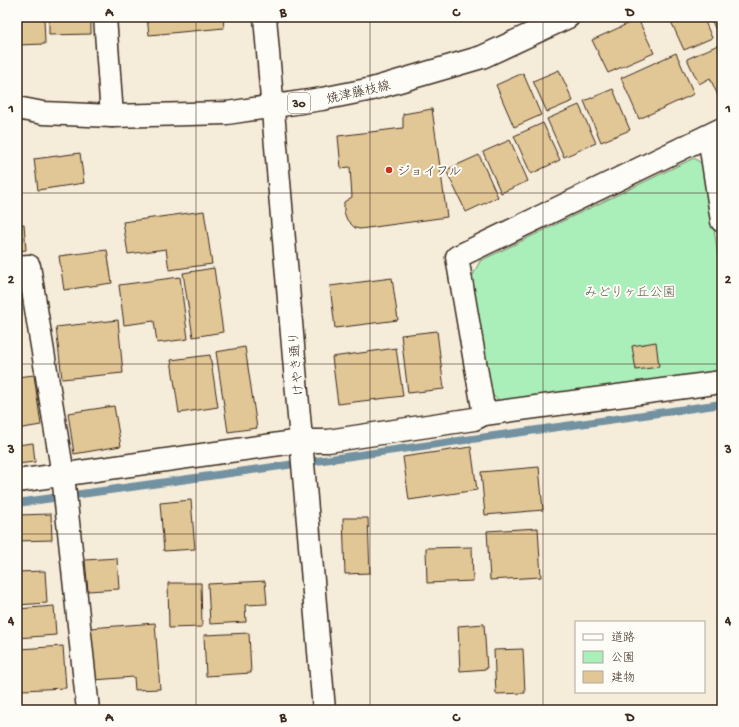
<svg xmlns="http://www.w3.org/2000/svg" width="739" height="727" font-family="'Gochi Hand','Klee One',sans-serif">
<rect width="100%" height="100%" fill="#f5ecda"/>
<filter id="ink" filterUnits="userSpaceOnUse"><feTurbulence type="fractalNoise" baseFrequency=".025" numOctaves="2"/><feDisplacementMap in="SourceGraphic" scale="8" xChannelSelector="R" yChannelSelector="G"/><feConvolveMatrix kernelMatrix="1 2 1 2 8 2 1 2 1" color-interpolation-filters="sRGB"/></filter>
<g filter="url(#ink)">
<polygon fill="#aaeeb9" stroke="#728c6c" points="694,158 705,166 722,284 722,371 500,401 489,393 472,277 480,261"/>
<g fill="none" stroke-linecap="round" stroke-linejoin="round">
<polyline stroke="#7291a1" stroke-width="8" points="17,503 722,404"/>
</g>
<g fill="#e1c696" stroke="#3b2a1e">
<polygon points="17,17 44,17 45,44 17,45"/>
<polygon points="49,17 91,17 91,34 49,35"/>
<polygon points="147,17 223,17 224,28 149,35"/>
<polygon points="669,17 703,17 712,38 684,50"/>
<polygon points="710,17 722,17 722,36 719,37"/>
<polygon points="638,19 654,53 608,73 592,40"/>
<polygon points="718,45 722,52 722,96 719,98 710,78 699,84 687,59"/>
<polygon points="676,53 694,94 639,119 621,78"/>
<polygon points="559,70 573,101 547,112 533,81"/>
<polygon points="523,73 541,115 514,127 496,85"/>
<polygon points="613,89 630,130 601,142 584,101"/>
<polygon points="579,105 596,143 564,157 547,119"/>
<polygon points="432,109 447,217 360,229 355,228 347,220 344,212 344,202 352,197 350,167 341,168 338,136 403,128 403,114"/>
<polygon points="543,123 560,160 531,174 514,136"/>
<polygon points="510,140 528,181 501,193 483,152"/>
<polygon points="80,153 84,183 38,190 34,159"/>
<polygon points="479,155 498,197 466,212 446,170"/>
<polygon points="204,211 212,264 169,270 166,249 128,254 123,222"/>
<polygon points="24,224 26,250 17,251 17,225"/>
<polygon points="107,250 112,283 64,290 59,256"/>
<polygon points="214,268 223,332 193,337 183,273"/>
<polygon points="180,277 188,339 157,343 154,321 124,325 119,285"/>
<polygon points="392,278 398,320 335,328 330,286"/>
<polygon points="118,320 123,373 62,379 56,327"/>
<polygon points="437,331 444,389 408,393 401,335"/>
<polygon points="656,342 659,367 636,370 632,346"/>
<polygon points="245,347 257,428 228,432 216,352"/>
<polygon points="396,348 403,396 338,404 332,357"/>
<polygon points="210,355 218,407 179,413 171,360"/>
<polygon points="34,375 41,425 17,429 17,377"/>
<polygon points="114,406 121,446 74,454 68,413"/>
<polygon points="33,443 35,462 17,464 17,445"/>
<polygon points="471,447 477,490 409,500 403,457"/>
<polygon points="539,467 543,510 485,515 481,472"/>
<polygon points="191,500 195,549 164,551 160,503"/>
<polygon points="51,514 52,540 17,541 17,515"/>
<polygon points="343,518 368,518 370,573 345,574"/>
<polygon points="538,528 541,577 490,580 487,531"/>
<polygon points="472,547 473,581 427,583 426,548"/>
<polygon points="117,558 119,589 88,591 85,560"/>
<polygon points="45,571 47,603 17,605 17,572"/>
<polygon points="265,581 267,604 245,605 246,622 210,624 208,584"/>
<polygon points="168,583 201,583 202,627 169,628"/>
<polygon points="54,606 56,635 17,638 17,609"/>
<polygon points="155,623 160,689 135,690 134,677 94,680 90,628"/>
<polygon points="484,624 487,669 460,671 458,626"/>
<polygon points="249,633 251,673 206,676 204,635"/>
<polygon points="63,646 66,688 22,690 20,649"/>
<polygon points="523,649 525,693 496,694 494,650"/>
</g>
<g fill="none" stroke-linecap="round" stroke-linejoin="round">
<defs>
<g id="street">
<polyline points="105,17 112,116"/>
<polyline points="709,136 722,221"/>
<polyline points="17,267 29,266 63,475 88,710"/>
<polyline points="484,414 457,257 722,129"/>
<polyline points="17,481 301,441 328,441 474,419 484,414 722,382"/>
</g>
<polyline id="secondary" points="265,17 324,710"/>
<polyline id="primary" points="17,108 43,113 112,116 227,113 322,99 372,89 482,57 568,17"/>
</defs>
<use href="#street" stroke="#3b2a1e" stroke-width="25"/>
<use href="#secondary" stroke="#3b2a1e" stroke-width="25"/>
<use href="#primary" stroke="#3b2a1e" stroke-width="25"/>
<use href="#street" stroke="#fdfcf7" stroke-width="22"/>
<use href="#secondary" stroke="#fdfcf7" stroke-width="22"/>
<use href="#primary" stroke="#fdfcf7" stroke-width="22"/>
</g>
</g>
<path fill="none" stroke="#3b2a1e" stroke-width="1" stroke-opacity="0.55" d="M196 17V710M370 17V710M543 17V710M17 193H722M17 364H722M17 534H722"/>
<circle fill="#c8321e" stroke="#fdfcf7" stroke-width="1.5" cx="389" cy="170" r="4"/>
<g text-anchor="middle" stroke-width="4" stroke-linejoin="round" paint-order="stroke">
<rect fill="#fdfcf7" stroke="#75695f" stroke-width="1" x="288" y="93" width="22" height="20" rx="3"/>
<g font-size="12" font-weight="bold" fill="#3b2a1e">
<text x="299" y="107">30</text>
</g>
<g font-size="13" fill="#3b2a1e" stroke="#fdfcf7">
<text transform="translate(358 91) rotate(-13)" y="5">焼津藤枝線</text>
<text transform="translate(295 364) rotate(-95)" y="5">けやき通り</text>
</g>
<g font-size="13" fill="#3b2a1e" stroke="#fdfcf7" text-anchor="start">
<text x="397" y="175">ジョイフル</text>
</g>
<g font-size="13" fill="#575b45" stroke="#fdfcf7">
<text x="630" y="296">みどりヶ丘公園</text>
</g>
</g>
<rect width="739" height="727" fill="none" stroke="#fdfcf7" stroke-width="44"/>
<rect x="575" y="621" width="130" height="72" fill="#fdfcf7" stroke="#afa8a0"/>
<rect x="583" y="634" width="20" height="6" fill="#fdfcf7" stroke="#afa8a0"/>
<text x="611" y="641" font-size="12" fill="#3b2a1e">道路</text>
<rect x="583" y="651" width="20" height="12" fill="#aaeeb9" stroke="#afa8a0"/>
<text x="611" y="661" font-size="12" fill="#3b2a1e">公園</text>
<rect x="583" y="671" width="20" height="12" fill="#e1c696" stroke="#afa8a0"/>
<text x="611" y="681" font-size="12" fill="#3b2a1e">建物</text>
<rect x="22" y="22" width="695" height="683" fill="none" stroke="#3b2a1e" stroke-width="1.5"/>
<g font-size="13" text-anchor="middle" font-weight="bold" fill="#3b2a1e">
<text x="109" y="16">A</text>
<text x="283" y="16">B</text>
<text x="456" y="16">C</text>
<text x="630" y="16">D</text>
<text x="11" y="112">1</text>
<text x="728" y="112">1</text>
<text x="11" y="283">2</text>
<text x="728" y="283">2</text>
<text x="11" y="453">3</text>
<text x="728" y="453">3</text>
<text x="11" y="624">4</text>
<text x="728" y="624">4</text>
<text x="109" y="721">A</text>
<text x="283" y="721">B</text>
<text x="456" y="721">C</text>
<text x="630" y="721">D</text>
</g>
</svg>
